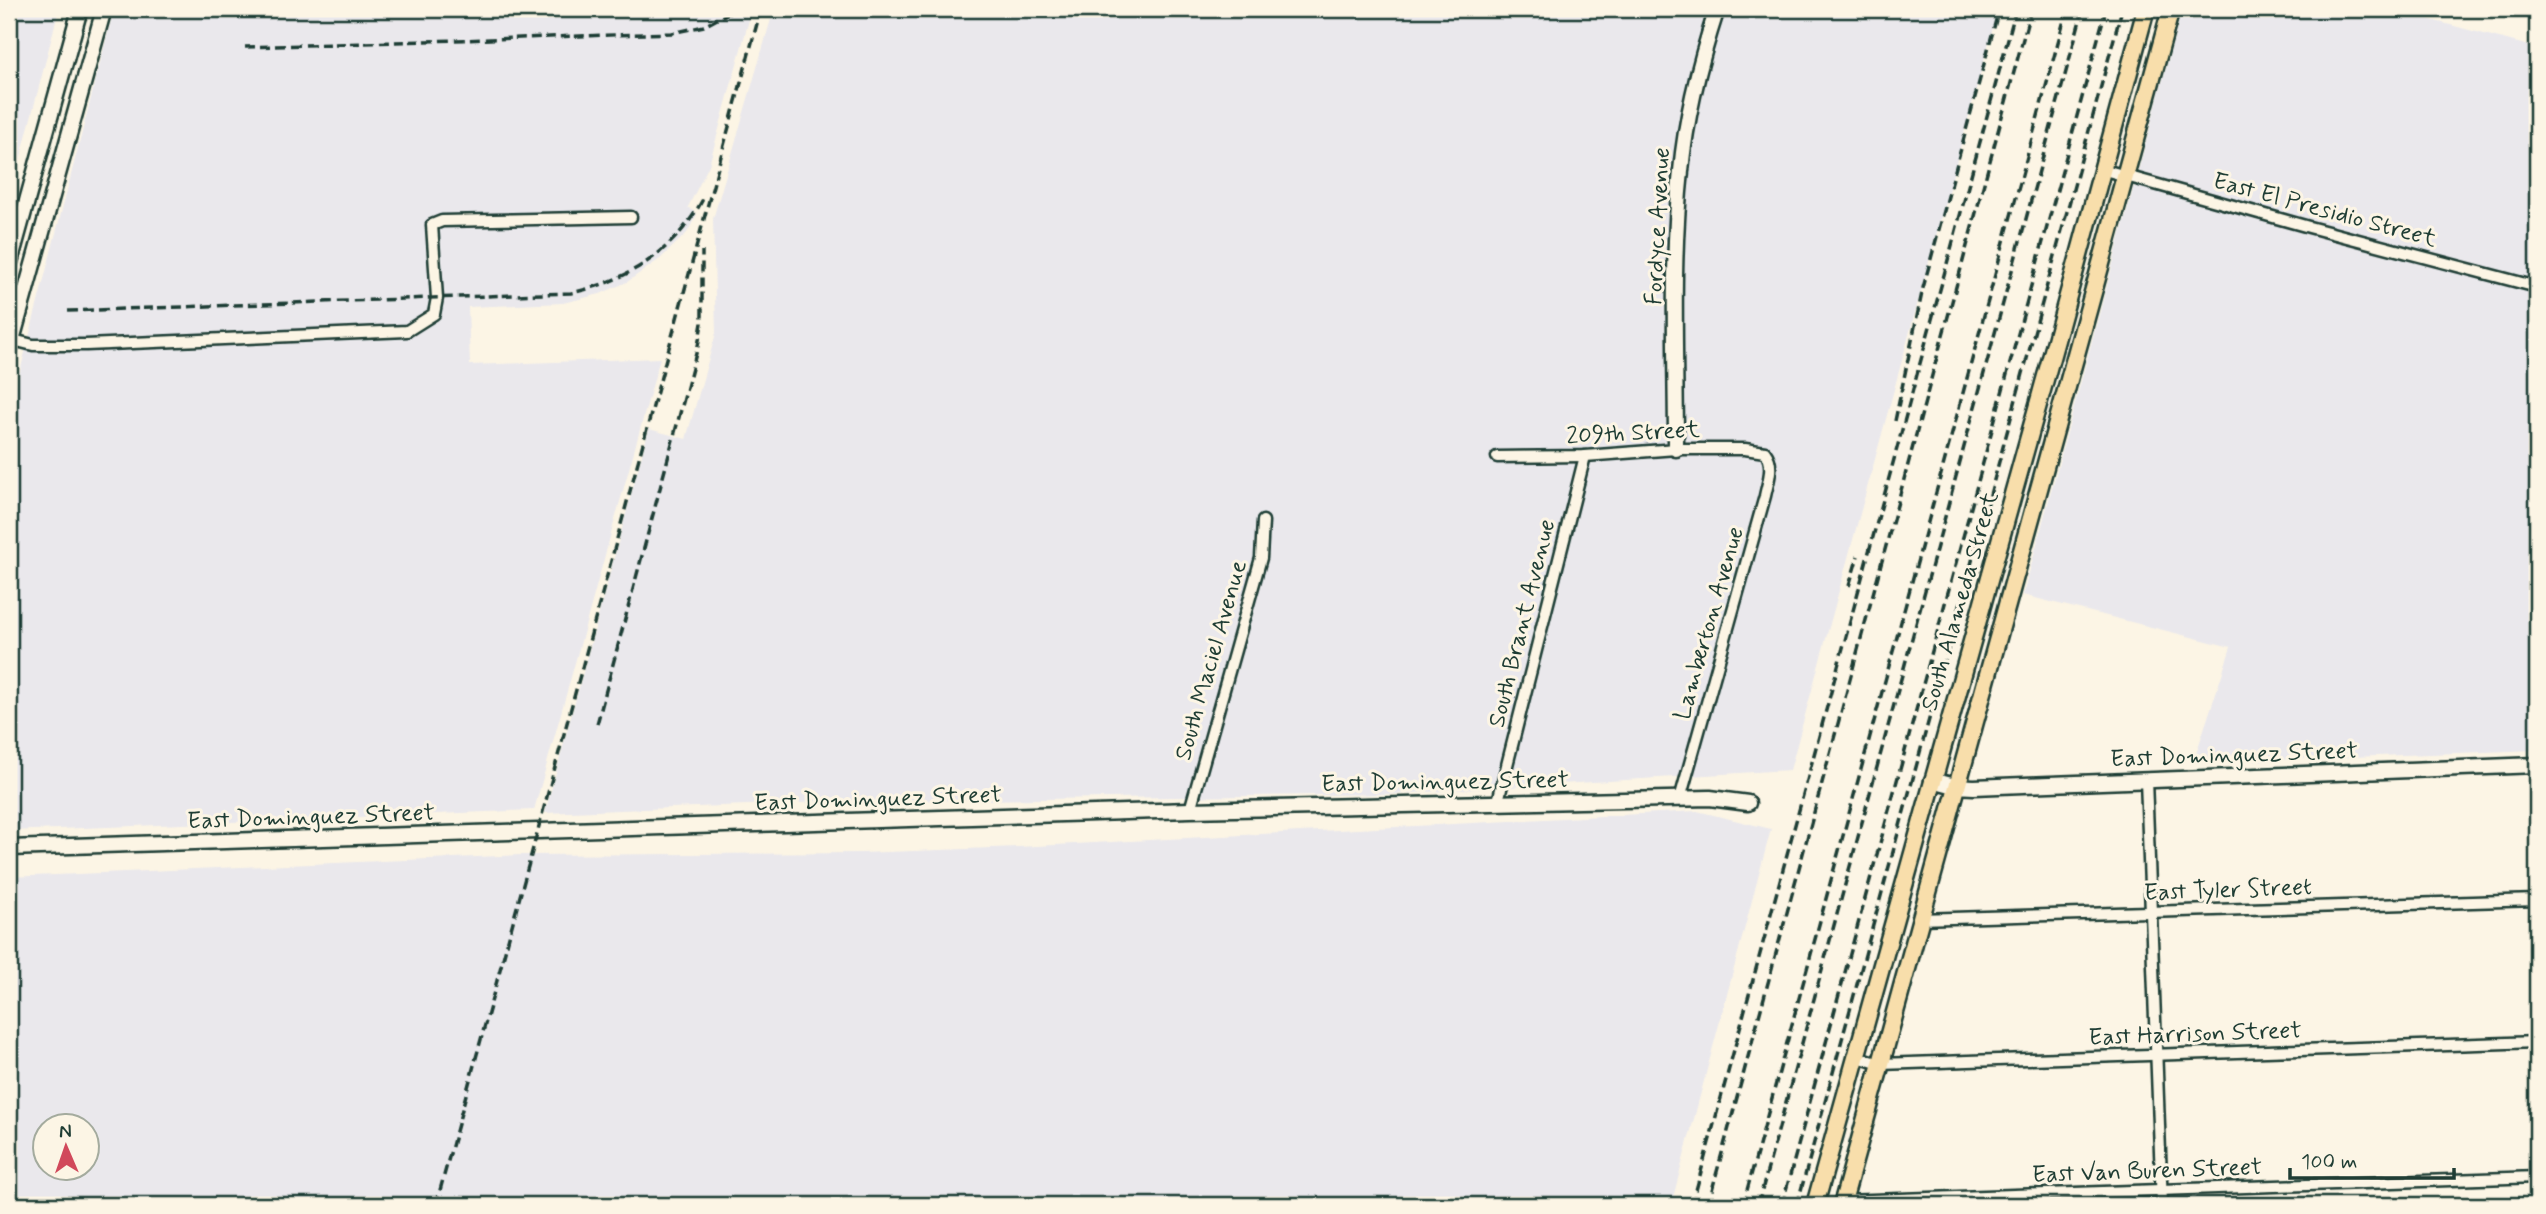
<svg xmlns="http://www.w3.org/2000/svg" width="2546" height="1214" font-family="Mynerve,sans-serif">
<rect width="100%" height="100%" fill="#fcf5e5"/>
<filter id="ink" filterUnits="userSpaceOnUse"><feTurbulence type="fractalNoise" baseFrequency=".0143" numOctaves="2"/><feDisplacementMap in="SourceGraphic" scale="14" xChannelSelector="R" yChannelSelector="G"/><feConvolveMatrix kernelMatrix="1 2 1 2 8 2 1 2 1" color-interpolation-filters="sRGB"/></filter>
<g filter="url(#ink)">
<g fill="#eae8ec" fill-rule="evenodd">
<polygon points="9,9 59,9 9,203"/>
<polygon points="114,9 752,9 709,165 688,207 697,214 687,233 660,259 627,282 600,294 563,303 468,307 470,365 660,358 534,810 9,831 9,414"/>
<polygon points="774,9 1998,9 1790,770 1395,794 824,802 545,813 649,429 686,439 716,333 713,219"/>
<polygon points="2182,9 2390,9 2537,48 2537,750 2193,763 2231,647 2023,595"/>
<path d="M1697 811 1771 829 1671 1205H9V877L521 855 861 853 1018 847ZM46 1126H88V1168H46Z"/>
</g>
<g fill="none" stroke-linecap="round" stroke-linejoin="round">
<defs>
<g id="street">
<polyline points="2101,169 2309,227 2537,287"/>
<polyline points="9,339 33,345 86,345 407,331 434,314 437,298 432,225 442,221 631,217"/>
<path d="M1497 457 1585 456 1676 449H1745L1765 452C1775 465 1768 481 1765 496L1680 799"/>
<polyline points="2146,780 2162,1205"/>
<polyline points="1498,801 1585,456"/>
<polyline points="1190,810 1261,558 1263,521"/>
<polyline points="1919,919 2537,900"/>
<polyline points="1855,1056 1880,1064 2537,1042"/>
<polyline points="1843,1201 2537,1177"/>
</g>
<g id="secondary">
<polyline points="9,266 80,9"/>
<polyline points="9,351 104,9"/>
<path d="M1676 449C1676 356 1671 263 1681 171 1686 116 1700 61 1717 9"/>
<polyline points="1932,780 1955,786 1974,787 2537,765"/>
<polyline points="9,848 1190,810 1710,798 1748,803"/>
</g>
<g id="primary">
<polyline points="1815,1205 2056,340 2146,9"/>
<polyline points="1842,1205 2171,9"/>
</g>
</defs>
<use href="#street" stroke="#1f3d34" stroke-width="15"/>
<use href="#secondary" stroke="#1f3d34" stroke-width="19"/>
<use href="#primary" stroke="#1f3d34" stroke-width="21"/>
<use href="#street" stroke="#fcf5e5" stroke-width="10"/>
<use href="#secondary" stroke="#fcf5e5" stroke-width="14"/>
<use href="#primary" stroke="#f8deab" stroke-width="16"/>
<g stroke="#1f3d34" stroke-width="3.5" stroke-dasharray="10 5" stroke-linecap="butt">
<polyline points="245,47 672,33 704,26 736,9"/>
<path d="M68 311 571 293C628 281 675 251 703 199"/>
<polyline points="1895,421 1923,288 1999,9"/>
<polyline points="1849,586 1858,556"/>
<polyline points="597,724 698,346 702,323 702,251"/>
<polyline points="436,1205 761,9"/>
<polyline points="1692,1205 2016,9"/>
<polyline points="1708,1205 2031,9"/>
<polyline points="1743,1205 2067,9"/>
<polyline points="1758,1205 2083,9"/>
<polyline points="1782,1205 2106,9"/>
<polyline points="1797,1205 2122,9"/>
</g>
</g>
</g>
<g text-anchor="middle" stroke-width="6" stroke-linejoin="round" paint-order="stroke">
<g font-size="24" fill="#1f3d34" stroke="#fcf5e5">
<text transform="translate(2325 209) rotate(15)" y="8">East El Presidio Street</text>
<text transform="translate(1657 226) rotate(-87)" y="8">Fordyce Avenue</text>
<text transform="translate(1633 432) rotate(-3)" y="8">209th Street</text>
<text transform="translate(1959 601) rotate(-74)" y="8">South Alameda Street</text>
<text transform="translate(1521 623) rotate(-76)" y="8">South Brant Avenue</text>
<text transform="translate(1708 623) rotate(-74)" y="8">Lamberton Avenue</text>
<text transform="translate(1210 660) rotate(-74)" y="8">South Maciel Avenue</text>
<text transform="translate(2234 754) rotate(-2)" y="8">East Dominguez Street</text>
<text transform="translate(1445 781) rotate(-1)" y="8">East Dominguez Street</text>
<text transform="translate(878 798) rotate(-2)" y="8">East Dominguez Street</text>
<text transform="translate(311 816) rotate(-2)" y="8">East Dominguez Street</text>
<text transform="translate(2228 889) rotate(-2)" y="8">East Tyler Street</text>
<text transform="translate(2195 1033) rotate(-2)" y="8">East Harrison Street</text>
<text transform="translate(2147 1170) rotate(-2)" y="8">East Van Buren Street</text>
</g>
</g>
<rect width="2546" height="1214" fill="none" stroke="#fcf5e5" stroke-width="35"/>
<rect x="18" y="18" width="2511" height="1179" fill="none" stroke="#1f3d34" stroke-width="2.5" filter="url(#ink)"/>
<g transform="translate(66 1147) rotate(358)"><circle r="33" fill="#fcf5e5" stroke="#a4ab9e" stroke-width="2"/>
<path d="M0-5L12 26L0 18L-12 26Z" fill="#d1495b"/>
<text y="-10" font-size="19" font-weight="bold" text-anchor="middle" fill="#1f3d34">N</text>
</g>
<path d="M2290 1168v10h164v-10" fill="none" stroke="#1f3d34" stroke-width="3.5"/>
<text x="2301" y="1168" font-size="21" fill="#1f3d34" stroke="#fcf5e5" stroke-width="5" paint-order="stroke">100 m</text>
</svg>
